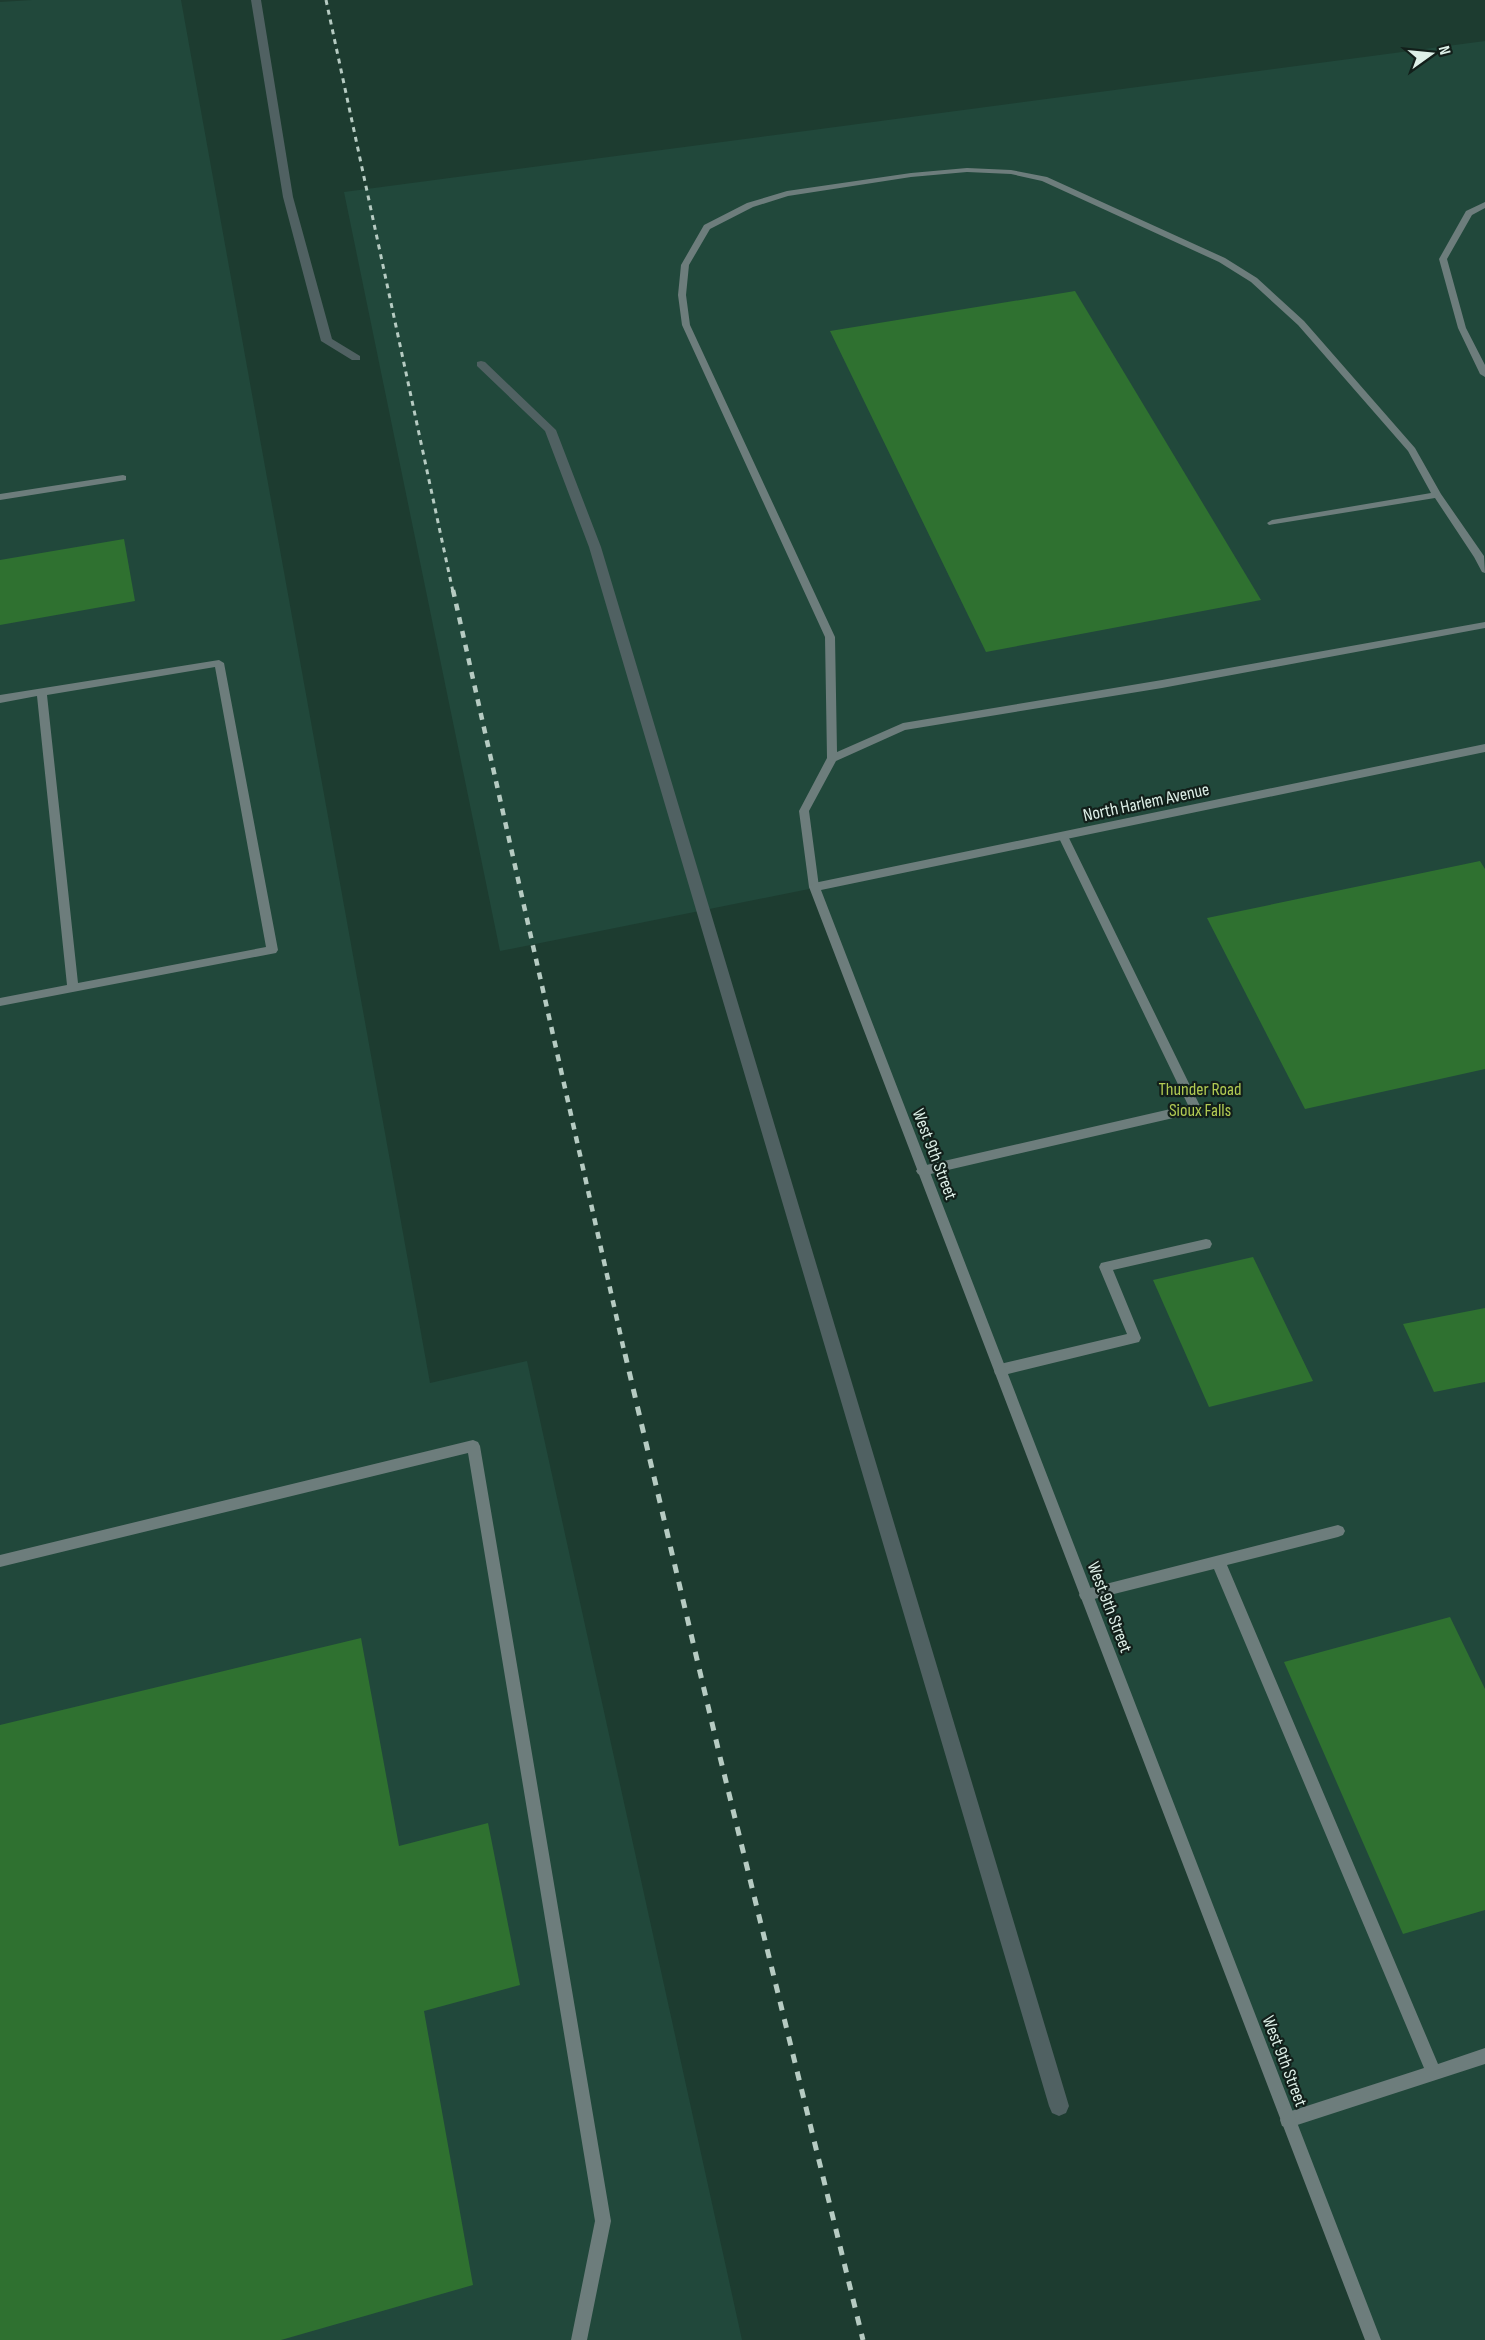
<svg xmlns="http://www.w3.org/2000/svg" width="1485" height="2340" font-family="'Sofia Sans Condensed',sans-serif">
<rect width="100%" height="100%" fill="#1d3c30"/>
<g fill="#21483b">
<polygon points="32,0 181,0 430,1383 527,1361 742,2340 0,2340 0,2"/>
<polygon points="1485,41 1485,2340 1373,2340 814,888 500,951 344,192"/>
</g>
<g fill="none" stroke-linecap="round" stroke-linejoin="round">
<g fill="#506162" fill-rule="evenodd">
<polygon points="251,0 261,0 293,197 332,339 360,356 360,360 352,360 321,341 283,197"/>
<polygon points="481,361 485,362 556,430 601,547 1069,2106 1066,2113 1059,2116 1052,2113 1049,2106 589,547 545,431 477,366 477,362"/>
</g>
</g>
<g fill="#2f7130">
<polygon points="1075,291 1261,600 986,652 830,331"/>
<polygon points="124,539 135,601 0,625 0,560"/>
<polygon points="1480,861 1485,869 1485,1069 1305,1109 1207,918"/>
<polygon points="1253,1257 1313,1381 1209,1407 1153,1280"/>
<polygon points="1485,1308 1485,1382 1434,1392 1403,1324"/>
<polygon points="1450,1617 1485,1689 1485,1910 1403,1934 1284,1662"/>
<polygon points="361,1638 399,1846 488,1823 520,1985 424,2011 473,2285 281,2340 0,2340 0,1725"/>
</g>
<g fill="none" stroke-linecap="round" stroke-linejoin="round">
<g fill="#6d7d7c" fill-rule="evenodd">
<polygon points="967,168 1011,170 1047,177 1225,258 1257,278 1304,321 1415,448 1441,494 1484,556 1485,573 1482,572 1474,557 1435,498 1269,525 1267,523 1272,520 1431,493 1408,451 1298,325 1251,282 1219,262 1042,181 1011,174 967,172 911,177 788,196 753,207 710,229 689,265 686,295 690,325 835,637 837,752 903,723 1162,680 1485,622 1485,628 1162,688 905,730 836,761 809,811 819,887 814,891 809,887 799,811 827,758 825,637 682,325 678,295 681,265 704,225 747,203 787,191 911,173"/>
<polygon points="1485,202 1485,208 1472,215 1447,259 1466,328 1485,365 1485,377 1480,374 1458,328 1439,259 1466,211"/>
<polygon points="123,475 126,476 126,480 0,500 0,494"/>
<path d="M219 660 224 663 278 950 276 953 0 1006V998L67 985 37 696 0 703V695ZM215 667 266 947 78 983 47 695Z"/>
<polygon points="1063,832 1068,836 1201,1108 1199,1111 1195,1113 922,1176 918,1174 916,1171 918,1168 922,1166 1188,1105 1058,836"/>
<polygon points="1206,1239 1210,1240 1212,1244 1210,1248 1113,1270 1141,1338 1139,1342 1000,1376 995,1374 994,1370 995,1366 1000,1364 1127,1334 1099,1267 1101,1263"/>
<polygon points="473,1440 478,1442 480,1446 611,2221 587,2340 571,2340 595,2221 468,1453 0,1567 0,1555"/>
<polygon points="1338,1525 1343,1527 1345,1531 1343,1535 1338,1537 1227,1565 1438,2064 1485,2048 1485,2064 1288,2128 1282,2126 1280,2120 1282,2114 1424,2068 1214,1569 1086,1601 1081,1599 1079,1595 1081,1591 1086,1589"/>
</g>
<polygon fill="#6d7d7c" fill-rule="evenodd" points="1485,744 1485,752 821,890 1381,2340 1365,2340 809,887 814,883"/>
<polyline stroke="#b6cbc2" stroke-width="3" stroke-dasharray="5 5" stroke-linecap="butt" points="326,0 453,592"/>
<polyline stroke="#b6cbc2" stroke-width="4.5" stroke-dasharray="7 7" stroke-linecap="butt" points="453,590 625,1355"/>
<polyline stroke="#b6cbc2" stroke-width="5" stroke-dasharray="9 9" stroke-linecap="butt" points="625,1354 720,1757 863,2340"/>
</g>
<g text-anchor="middle" stroke-width="4.5" stroke-linejoin="round" paint-order="stroke">
<g font-size="18" fill="#def0e8" stroke="#121f1a">
<text transform="translate(1146 802) rotate(-12)" y="6">North Harlem Avenue</text>
<text transform="translate(935 1154) rotate(69)" y="6">West 9th Street</text>
<text transform="translate(1110 1607) rotate(69)" y="6">West 9th Street</text>
<text transform="translate(1285 2061) rotate(69)" y="6">West 9th Street</text>
</g>
<g font-size="18" fill="#b2cb53" stroke="#121f1a">
<text x="1200" y="1095">Thunder Road<tspan x="1200" dy="21">Sioux Falls</tspan></text>
</g>
</g>
<g transform="translate(1431 54) rotate(75)" stroke="#121f1a" stroke-width="4.5" paint-order="stroke">
<path d="M0-4.5L10 22L0 15L-10 22Z" fill="#def0e8"/>
<text y="-9" font-size="16" font-weight="bold" text-anchor="middle" fill="#def0e8">N</text>
</g>
</svg>
